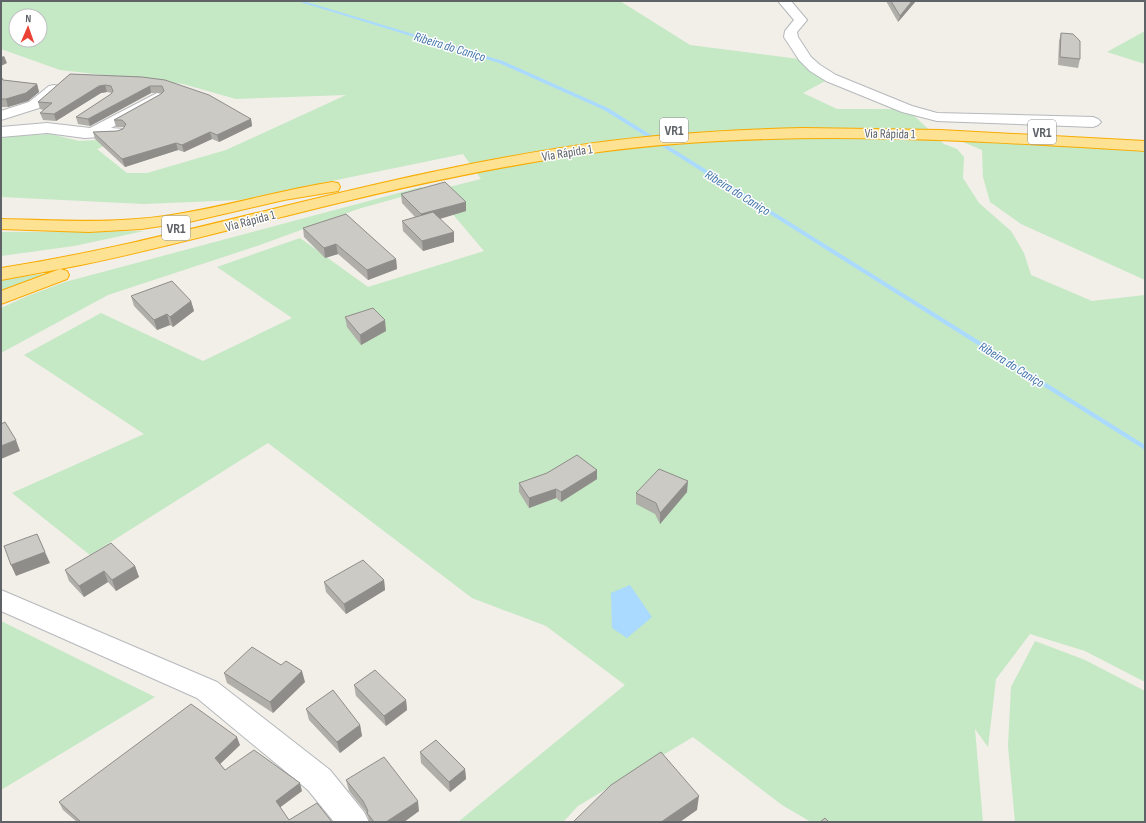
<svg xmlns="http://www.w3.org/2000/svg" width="1146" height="823" font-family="'Sofia Sans Condensed',sans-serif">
<rect width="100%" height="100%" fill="#f1efe8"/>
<g fill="#c5e8c5" fill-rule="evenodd">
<path d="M1 1H620L690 45 799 59 831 78 803 93 837 109H907L944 144 957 149 964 157 963 178 979 203 1011 231 1024 253 1031 275 1092 301 1145 295V682L1085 651 1030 634 996 679 988 747 975 729 983 822H811L782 805 693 737 578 806 563 822H458L625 685 546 626 472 598 268 443 90 555 12 493 144 434 24 355 101 313 203 361 292 318 217 267 300 238 368 287 484 251 433 191 481 179 463 154 240 200 144 204 1 197V137L51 134 79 141 120 139 97 149 127 173H147L226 150 346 95 236 99 183 84 60 70 1 49ZM16 16H40V40H16Z"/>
<polygon points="1145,31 1145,64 1107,52"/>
<polygon points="956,139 1145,151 1145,280 1021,224 990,202 983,177 982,150"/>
<polygon points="421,187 426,190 358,209 260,245 108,295 1,353 1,308 25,297 65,282"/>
<polygon points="144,231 74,246 1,256 1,232"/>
<polygon points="62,271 1,294 1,280"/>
<polygon points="1,621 155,697 1,790"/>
<polygon points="1035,641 1085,660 1145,691 1145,822 1015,822 1008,746 1011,687"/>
</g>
<polygon fill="#aadaff" points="630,585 652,617 627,638 612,628 611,593"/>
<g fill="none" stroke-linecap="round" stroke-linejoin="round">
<polygon fill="#aadaff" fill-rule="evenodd" points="297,1 303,1 503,61 608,108 1145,445 1145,450 604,110 499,63"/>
<defs>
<g id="street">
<polygon points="778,1 791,1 807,20 797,32 798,37 811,57 820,65 836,75 912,106 937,113 1093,117 1098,119 1101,122 1098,125 1093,127 937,121 902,112 826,81 810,71 799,60 784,37 785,31 794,20"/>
<polygon points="54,85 59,86 61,89 39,108 1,120 1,111 29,102 49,86"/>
<polygon points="157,93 162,94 164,97 162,100 111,128 124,129 127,132 124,135 85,138 47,133 1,137 1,127 47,123 90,128"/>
<polygon points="1,590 217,682 330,770 364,812 369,822 334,822 308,790 197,698 1,611"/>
</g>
<g id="highway">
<path d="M803 128 940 130 1145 141V151C963 140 781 128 599 152 494 166 389 190 286 216 211 234 136 255 60 269L67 271 69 275 67 279 1 304V291L60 269 1 280V268C148 245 291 201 437 171 513 155 591 141 668 135 713 131 758 129 803 128Z"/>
<path d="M332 182 338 183 340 187 338 191 284 200 189 222 141 229 89 232 1 229V219C56 220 110 224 165 216 221 208 276 191 332 182Z"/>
</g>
</defs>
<use href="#street" stroke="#b5b8bc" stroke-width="2"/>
<use href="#highway" stroke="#f9ab00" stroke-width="2"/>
<use href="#street" fill="#fff" fill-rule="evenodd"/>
<use href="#highway" fill="#fde293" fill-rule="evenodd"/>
</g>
<g fill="#afaea9">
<polygon points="886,1 916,1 898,22"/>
<polygon points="1061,33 1080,59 1078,68 1058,65 1059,41"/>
<polygon points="70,74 142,77 251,119 252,126 219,142 212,139 184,152 178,150 125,167 95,139 93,132 117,131 123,129 124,127 116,127 114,120 161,94 162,93 151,93 90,126 78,124 76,117 111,94 112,93 107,92 101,93 56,121 43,120 40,113 44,110 40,109 38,102"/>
<polygon points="1,79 3,80 37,84 39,92 28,101 8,107 1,107"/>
<polygon points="401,194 466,211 440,219 454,242 423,251 403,231 402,221 415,217 402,203"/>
<polygon points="303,228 396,259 397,269 368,280 338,254 325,258 304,237"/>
<polygon points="131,296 191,301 194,311 173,327 170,325 157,330 134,306"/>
<polygon points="345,317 386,331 361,345 347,327"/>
<polygon points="597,470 597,479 561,502 556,498 529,508 519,492 519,483"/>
<polygon points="687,492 660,524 655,514 636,504 636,493"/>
<polygon points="135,566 139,577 116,591 108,582 84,597 69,581 65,570"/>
<polygon points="384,580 385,590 346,614 326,592 324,582"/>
<polygon points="224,673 305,682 273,713 227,683"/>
<polygon points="354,685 406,700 407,710 386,726 356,696"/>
<polygon points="306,709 360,725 362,736 340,753 309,720"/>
<polygon points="240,745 220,764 225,770 302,791 280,807 289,820 332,822 77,822 63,810 59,802"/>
<polygon points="420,752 465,769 466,779 450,792 421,763"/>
<polygon points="346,780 419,811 404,822 369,822 368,817 365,811 349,791"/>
</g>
<g fill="#8f8d8a">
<polygon points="912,1 916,1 898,22 900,16"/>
<polygon points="4,56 7,63 1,66 1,57"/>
<polygon points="37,84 39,92 28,101 8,107 6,99"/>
<polygon points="105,85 107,92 101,93 56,121 54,114 99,86"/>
<polygon points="150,86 151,93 90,126 88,119"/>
<polygon points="251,119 252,126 219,142 217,135"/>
<polygon points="210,132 212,139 184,152 182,145"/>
<polygon points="176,143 178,150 125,167 122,159"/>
<polygon points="466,202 466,211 422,224 421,214"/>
<polygon points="454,232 454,242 423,251 422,241"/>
<polygon points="336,244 338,254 325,258 324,248"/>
<polygon points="396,259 397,269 368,280 367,270"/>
<polygon points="191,301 194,311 173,327 170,317"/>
<polygon points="167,314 170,325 157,330 154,320"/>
<polygon points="385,320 386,331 361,345 360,335"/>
<polygon points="16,440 20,451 1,459 1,446"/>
<polygon points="597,470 597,479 561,502 561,492"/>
<polygon points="688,481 687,492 660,524 660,513"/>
<polygon points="556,489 556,498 529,508 529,498"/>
<polygon points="37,534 50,563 16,576 11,565"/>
<polygon points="135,566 139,577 116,591 112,580"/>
<polygon points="104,571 108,582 84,597 79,586"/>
<polygon points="384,580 385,590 346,614 344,604"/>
<polygon points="302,671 305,682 273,713 270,702"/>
<polygon points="406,700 407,710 386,726 384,716"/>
<polygon points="360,725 362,736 340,753 337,742"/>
<polygon points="237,737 240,745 218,766 215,758"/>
<polygon points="465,769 466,779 450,792 449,782"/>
<polygon points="300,783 302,791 278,809 276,801"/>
<polygon points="699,796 697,810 680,822 661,822"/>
<polygon points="418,801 419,811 404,822 386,822"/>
</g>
<g fill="#cccac5" stroke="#8f8d8a">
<polygon points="891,1 912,1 900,16"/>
<polygon points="1061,33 1073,34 1080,41 1080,59 1060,57"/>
<polygon points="70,74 142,77 165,80 209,95 251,119 217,135 210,132 182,145 176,143 122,159 93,132 117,131 123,129 126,124 122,120 114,120 161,94 164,91 162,86 150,86 88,119 76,117 111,94 113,91 111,86 105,85 99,86 54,114 40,113 52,103 38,102"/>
<polygon points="2,78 3,80 37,84 26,93 6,99 1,99 1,79"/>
<polygon points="445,182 466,202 421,214 401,194"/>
<polygon points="433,212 454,232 422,241 402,221"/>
<polygon points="346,214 396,259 367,270 336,244 324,248 303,228"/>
<polygon points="172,281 191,301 170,317 167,314 154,320 131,296"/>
<polygon points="373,308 385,320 360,335 345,317"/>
<polygon points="5,422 16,440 1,446 1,424"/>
<polygon points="577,455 597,470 561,492 556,489 529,498 519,483 547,473"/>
<polygon points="659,469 688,481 660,513 656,503 636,493"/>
<polygon points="37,534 45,552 11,565 4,546"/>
<polygon points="111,543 135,566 112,580 104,571 79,586 65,570"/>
<polygon points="363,560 384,580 344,604 324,582"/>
<polygon points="252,647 281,665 286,661 302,671 270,702 224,673"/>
<polygon points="375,670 406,700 384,716 354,685"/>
<polygon points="333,690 360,725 337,742 306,709"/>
<polygon points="191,704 237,737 215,758 225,770 254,750 300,783 276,801 289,820 317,803 332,822 81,822 59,802"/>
<polygon points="436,740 465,769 449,782 420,752"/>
<polygon points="661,752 699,796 661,822 573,822 611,785"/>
<polygon points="384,757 418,801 386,822 374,822 367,813 368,811 363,801 346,780"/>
<polygon points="825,818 829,822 820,822"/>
</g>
<g text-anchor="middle" stroke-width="3" stroke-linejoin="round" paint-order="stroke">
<g font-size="13" font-style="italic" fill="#4174aa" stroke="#fff">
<text transform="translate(450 46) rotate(17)" y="5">Ribeira do Caniço</text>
<text transform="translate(738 192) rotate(32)" y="5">Ribeira do Caniço</text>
<text transform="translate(1012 364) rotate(32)" y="5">Ribeira do Caniço</text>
</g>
<g font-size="13" fill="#5f6368" stroke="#fff">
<text transform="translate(890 133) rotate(1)" y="5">Via Rápida 1</text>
<text transform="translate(567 152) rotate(-9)" y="5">Via Rápida 1</text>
<text transform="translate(250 220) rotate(-15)" y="5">Via Rápida 1</text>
</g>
<g fill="#fff" stroke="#8f9295" stroke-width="1">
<rect x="660" y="118" width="28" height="24" rx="3"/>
<rect x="1028" y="120" width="28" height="24" rx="3"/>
<rect x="162" y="216" width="28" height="24" rx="3"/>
</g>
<g font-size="14" font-weight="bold" fill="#5f6368">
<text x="674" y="135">VR1</text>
<text x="1042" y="137">VR1</text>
<text x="176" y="233">VR1</text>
</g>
</g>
<rect width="1146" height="823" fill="none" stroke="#5f6368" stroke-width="4"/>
<g transform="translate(28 28) rotate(2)"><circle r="19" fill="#ffffff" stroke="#bfc1c3"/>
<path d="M0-3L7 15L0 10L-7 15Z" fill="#ea4335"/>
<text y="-6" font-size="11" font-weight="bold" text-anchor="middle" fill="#5f6368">N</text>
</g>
</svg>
